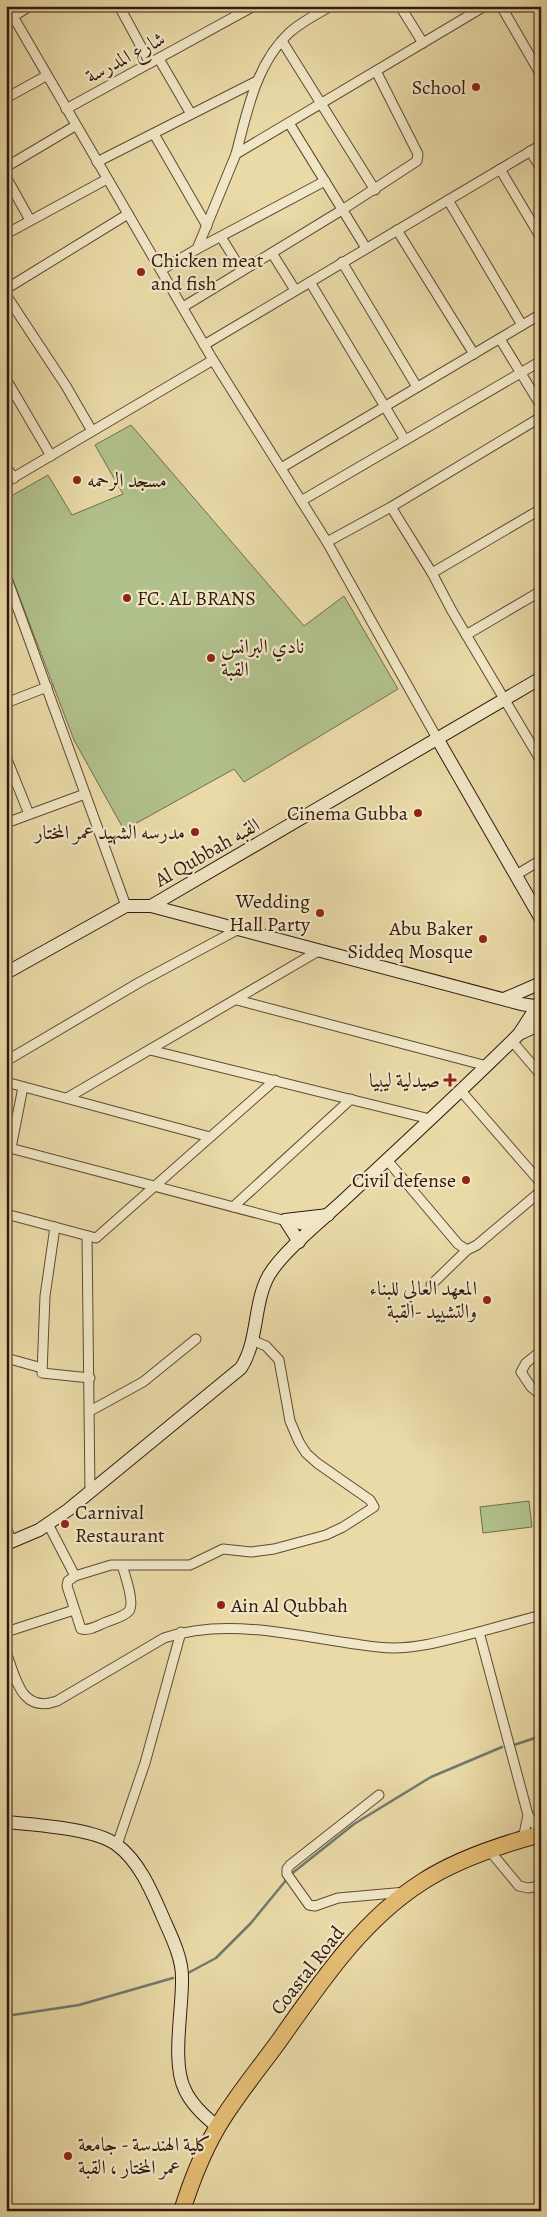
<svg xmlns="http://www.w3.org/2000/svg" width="547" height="2217" font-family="Alegreya,Amiri,serif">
<rect width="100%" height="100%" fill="#e9daa7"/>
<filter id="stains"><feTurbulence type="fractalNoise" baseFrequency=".004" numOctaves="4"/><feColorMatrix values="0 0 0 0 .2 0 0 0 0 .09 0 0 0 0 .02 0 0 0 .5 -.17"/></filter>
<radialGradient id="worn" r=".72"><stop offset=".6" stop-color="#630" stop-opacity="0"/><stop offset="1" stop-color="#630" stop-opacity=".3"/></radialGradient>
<g fill="#b1c18c" stroke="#726d4e">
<polygon points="131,425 304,626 344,596 398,689 244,782 234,769 124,830 74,740 6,562 6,499 48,475 72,515 123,494 95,445"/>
<polygon points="529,1501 532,1527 483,1533 480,1507"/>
</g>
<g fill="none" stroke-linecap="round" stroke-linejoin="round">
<g stroke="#707970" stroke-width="2.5">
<polyline points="514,1745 541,1736"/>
<polyline points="290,1875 354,1824 431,1777 502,1747"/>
<polyline points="188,1973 216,1958 251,1923 287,1879"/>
<polyline points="6,2016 79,2005 173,1978"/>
</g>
<defs>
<g id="street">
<polyline points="7,6 213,360 327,542 438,740"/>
<polyline points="119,6 150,63"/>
<polyline points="400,6 423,43"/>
<polyline points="501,6 541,75"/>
<polyline points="6,21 30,6"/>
<polyline points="282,41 375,190"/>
<polyline points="159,59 191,114"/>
<polyline points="6,98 46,76"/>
<polyline points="66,109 254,6"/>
<polyline points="289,123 366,248"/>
<polyline points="154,134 207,226"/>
<polyline points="530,151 541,168"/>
<path d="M236 154C247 112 256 64 289 33 301 22 317 14 331 6"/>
<polyline points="97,162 257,81"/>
<polyline points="6,167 75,126"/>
<polyline points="500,169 541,238"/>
<polyline points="6,177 30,220"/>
<polyline points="448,200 522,325"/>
<polyline points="397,230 474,354"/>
<polyline points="6,234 107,179"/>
<polyline points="221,237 242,271"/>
<polyline points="197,249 325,181"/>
<polyline points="272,253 295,290"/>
<polyline points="342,262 417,387"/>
<polyline points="161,270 197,249 236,154 485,6"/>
<polyline points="310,282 405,440"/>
<polyline points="6,289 128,214"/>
<polyline points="6,295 66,386 92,431"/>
<polyline points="183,307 342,210 417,161 418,154 376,71"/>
<polyline points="500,339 541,406"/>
<polyline points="204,345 541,145"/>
<polyline points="6,379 51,456"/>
<polyline points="6,467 14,478"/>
<polyline points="281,468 541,314"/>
<polyline points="6,482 213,360"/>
<polyline points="301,501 541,361"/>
<polyline points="391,507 432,573 452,611 541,761"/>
<polyline points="327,542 391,507 541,417"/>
<polyline points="432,573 541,509"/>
<polyline points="6,576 126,906"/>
<polyline points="466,635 541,591"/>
<polyline points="6,703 47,687"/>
<polyline points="6,757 29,814"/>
<polyline points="6,823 85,794"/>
<polyline points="516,875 541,860"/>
<polyline points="237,1000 487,1066"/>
<polyline points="512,1041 541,1075"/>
<polyline points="150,1050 430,1119"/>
<polyline points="6,1061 140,982 237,930"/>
<polyline points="6,1082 210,1137"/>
<polyline points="461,1091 541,1183"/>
<polyline points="67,1098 320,950"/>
<polyline points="6,1147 313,1228"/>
<polyline points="11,1148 23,1087"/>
<polyline points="387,1160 458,1244 467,1250"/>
<polyline points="233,1207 351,1099"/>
<polyline points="6,1214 96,1238 275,1080"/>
<polyline points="55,1227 45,1296 42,1373 90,1378"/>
<polyline points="87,1236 90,1491"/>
<polyline points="431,1285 467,1250 477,1245 541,1191"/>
<polyline points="541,1351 526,1363 521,1372 531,1387 541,1395"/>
<polyline points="6,1358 42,1368"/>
<polyline points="90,1411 143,1382 196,1339"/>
<polyline points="48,1524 75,1576"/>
<polyline points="6,1527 12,1542"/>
<path d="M122 1565C125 1575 135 1603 129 1611 124 1617 111 1620 104 1623 97 1626 89 1631 81 1629L67 1586 68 1581 75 1576 111 1565H190L223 1549 251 1552 274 1549 326 1535 343 1527 374 1507 370 1500 317 1463 306 1453 299 1442 290 1421 279 1360 266 1346 252 1340"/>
<polyline points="6,1632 74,1610"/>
<polyline points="479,1632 541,1615"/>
<path d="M6 1652C16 1678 21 1714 57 1701L164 1638C224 1618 287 1634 348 1643 363 1645 378 1648 393 1648 423 1648 450 1639 479 1632L528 1815 541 1834"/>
<polyline points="379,1795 290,1865 287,1869 287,1874 309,1905 315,1906 338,1898 406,1892"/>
<polyline points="523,1839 528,1815"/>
<polyline points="117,1845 145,1763 181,1632"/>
<polyline points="489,1850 519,1886 528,1888 541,1886"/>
</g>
<g id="secondary">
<polyline points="438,740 541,919"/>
<polyline points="151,906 541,678"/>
<polyline points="6,973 126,906 151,906 521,1004 541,1007"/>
<polyline points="504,999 541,983"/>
<polyline points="519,1034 541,1024"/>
<polyline points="299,1242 285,1220 328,1215"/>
<path d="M6 1544 39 1530 68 1510 241 1368C259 1340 253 1303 269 1275 284 1250 325 1218 347 1197 402 1146 458 1094 512 1041L519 1034 541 1000"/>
<path d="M6 1822C35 1825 94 1828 117 1845 139 1861 152 1892 162 1915 170 1934 182 1956 182 1977 183 2008 171 2063 185 2090 192 2105 205 2117 218 2127"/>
</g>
<path id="highway" d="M182 2211C191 2182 202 2154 217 2128 235 2097 258 2070 279 2041 320 1983 361 1921 422 1882 457 1859 500 1845 541 1834"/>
</defs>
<use href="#street" stroke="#604936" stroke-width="11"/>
<use href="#secondary" stroke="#331910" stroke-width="14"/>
<use href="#highway" stroke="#331910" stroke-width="18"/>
<use href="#street" stroke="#f1e7c6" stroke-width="9"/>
<use href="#secondary" stroke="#f1e7c6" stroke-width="12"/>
<use href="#highway" stroke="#e4bd74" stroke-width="16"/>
</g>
<g fill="#8f2418" stroke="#f1e7c6" stroke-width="2">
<circle cx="476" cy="87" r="5"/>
<circle cx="141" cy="272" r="5"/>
<circle cx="77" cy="480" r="5"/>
<circle cx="127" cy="598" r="5"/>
<circle cx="211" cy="658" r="5"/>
<circle cx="418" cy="813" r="5"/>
<circle cx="195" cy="832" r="5"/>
<circle cx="320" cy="913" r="5"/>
<circle cx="483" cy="939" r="5"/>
<path d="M447.5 1072.5h5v5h5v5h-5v5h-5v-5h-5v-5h5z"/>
<circle cx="466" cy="1180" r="5"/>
<circle cx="487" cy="1300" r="5"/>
<circle cx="65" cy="1524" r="5"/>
<circle cx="221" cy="1605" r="5"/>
<circle cx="68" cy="2156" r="5"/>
</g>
<g text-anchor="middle" stroke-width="4.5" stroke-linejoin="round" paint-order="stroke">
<g font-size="20" fill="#331910" stroke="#f1e7c6">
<text transform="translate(125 57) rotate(-28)" y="7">شارع المدرسة</text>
<text transform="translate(207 852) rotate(-30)" y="7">Al Qubbah القبه</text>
<text transform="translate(307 1970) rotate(-52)" y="7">Coastal Road</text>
</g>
<g font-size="20" fill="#331910" stroke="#f1e7c6" text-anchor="end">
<text x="466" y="94">School</text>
<text x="151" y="267" text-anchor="start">Chicken meat<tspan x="151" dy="23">and fish</tspan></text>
<text x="87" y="487" text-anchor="start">مسجد الرحمه</text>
<text x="137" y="605" text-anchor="start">FC. AL BRANS</text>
<text x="221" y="653" text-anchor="start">نادي البرانس<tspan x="221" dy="23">القبة</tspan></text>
<text x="408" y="820">Cinema Gubba</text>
<text x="185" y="839">مدرسه الشهيد عمر المختار</text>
<text x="310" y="908">Wedding<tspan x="310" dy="23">Hall Party</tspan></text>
<text x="473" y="935">Abu Baker<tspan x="473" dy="23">Siddeq Mosque</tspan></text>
<text x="440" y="1087">صيدلية ليبيا</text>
<text x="456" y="1187">Civil defense</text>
<text x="477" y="1295">المعهد العالي للبناء<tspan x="477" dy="23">والتشييد -القبة</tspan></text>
<text x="75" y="1519" text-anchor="start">Carnival<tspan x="75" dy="23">Restaurant</tspan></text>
<text x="231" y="1612" text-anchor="start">Ain Al Qubbah</text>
<text x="78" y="2151" text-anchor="start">كلية الهندسة - جامعة<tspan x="78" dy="23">عمر المختار ، القبة</tspan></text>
</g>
</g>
<rect width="547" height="2217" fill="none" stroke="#e9daa7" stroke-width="25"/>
<rect x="8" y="8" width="532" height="2202" fill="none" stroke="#331910" stroke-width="2.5"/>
<rect x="12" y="12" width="522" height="2192" fill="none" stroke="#331910"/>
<rect width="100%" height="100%" filter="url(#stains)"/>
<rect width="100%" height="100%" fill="url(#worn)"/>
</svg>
